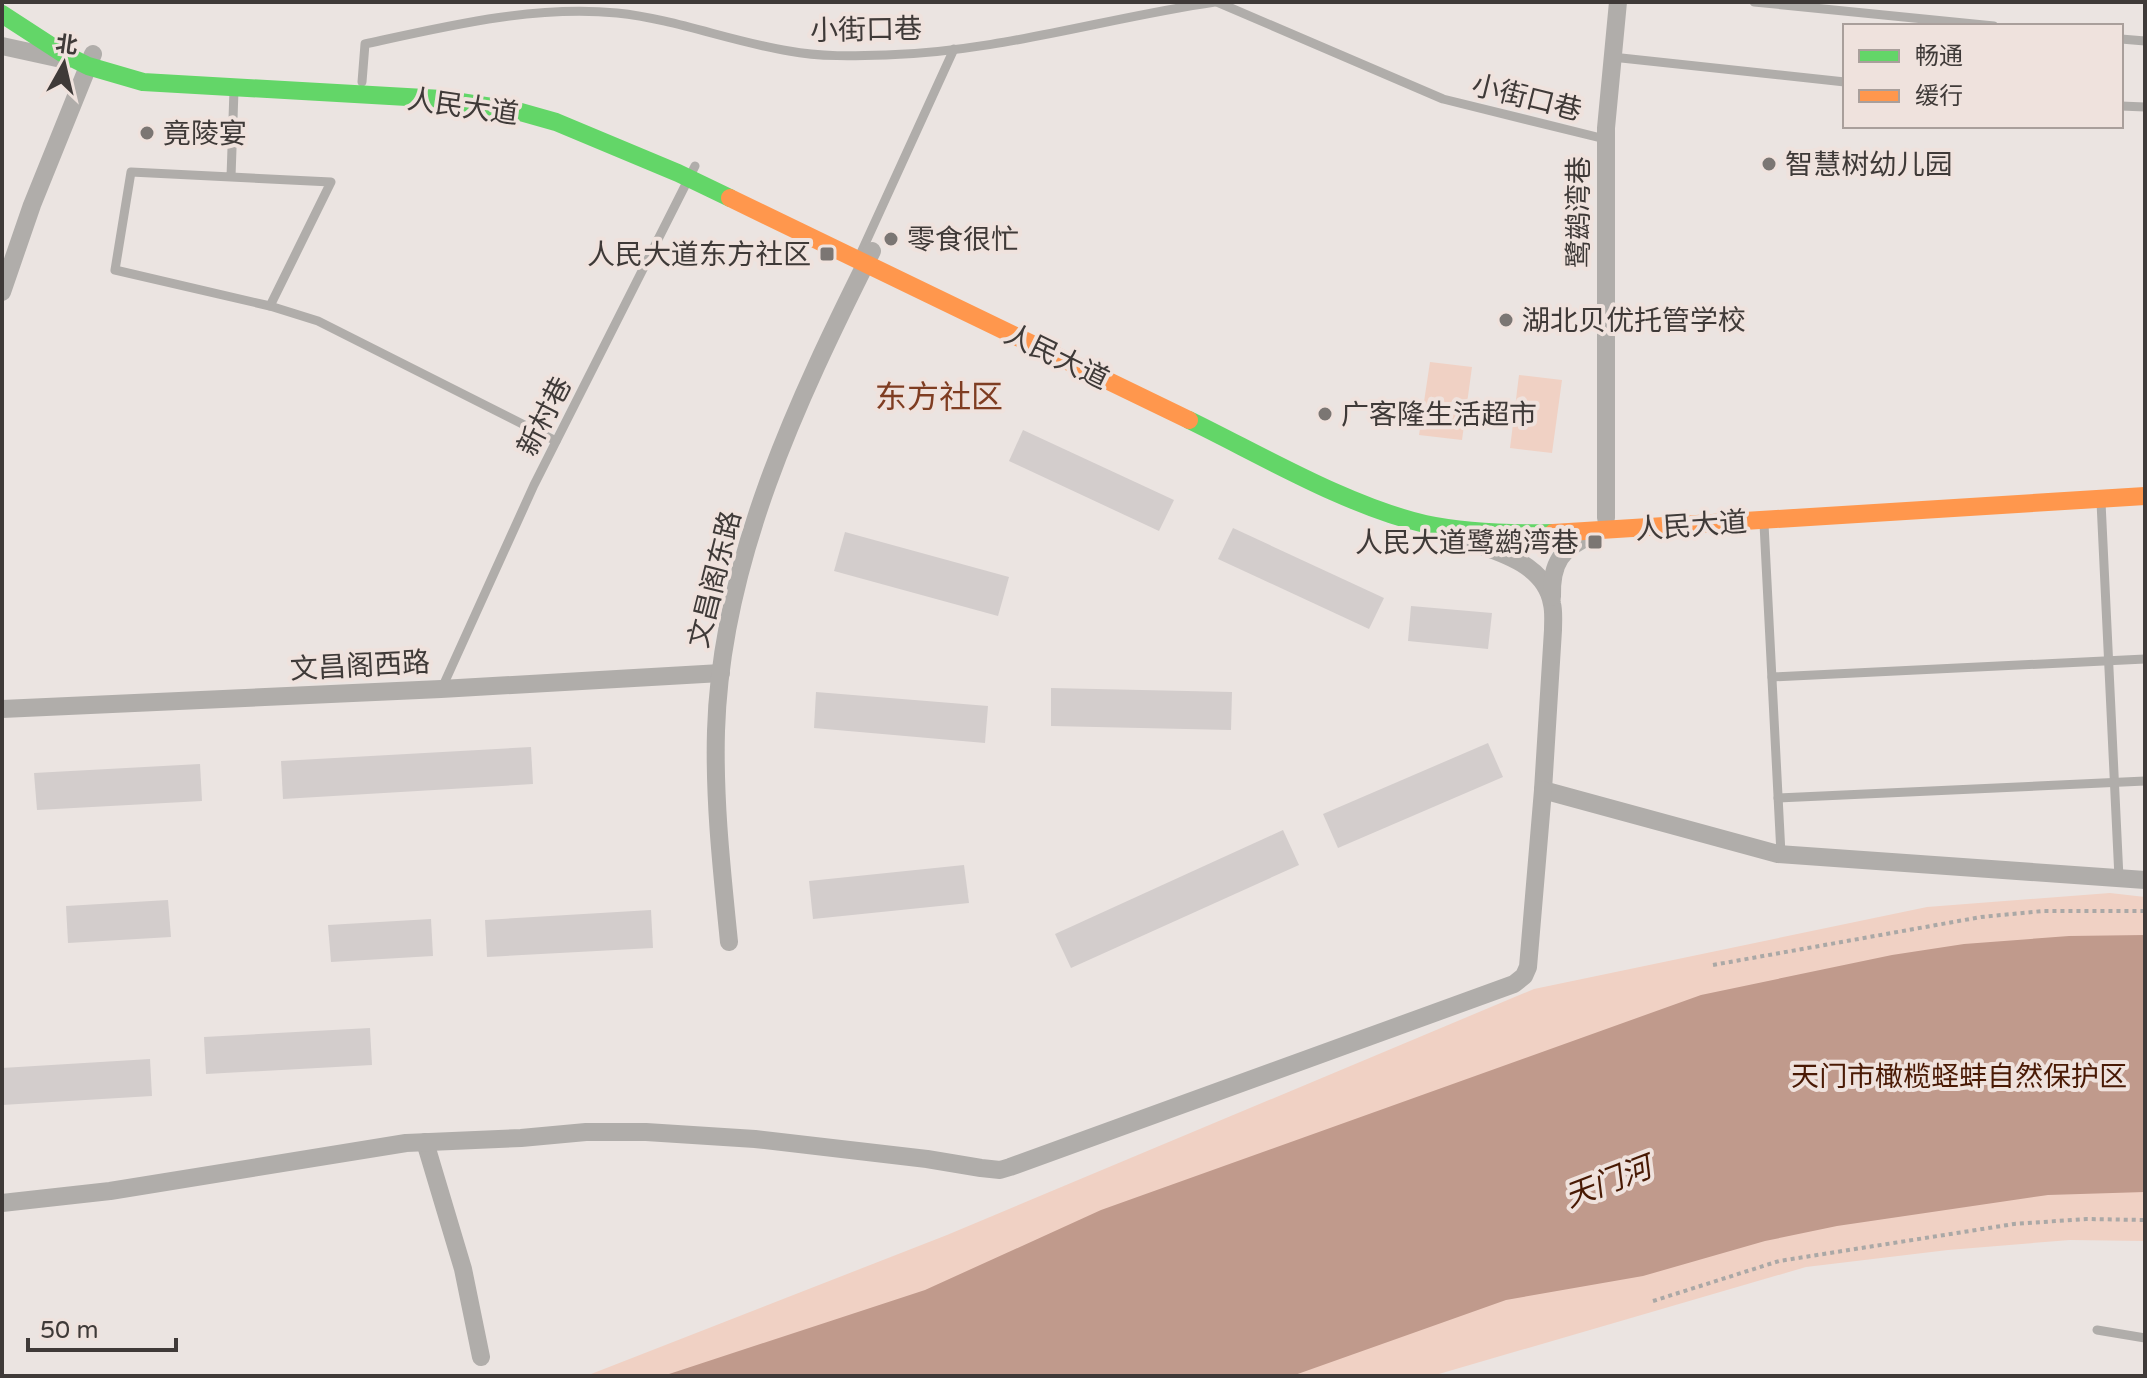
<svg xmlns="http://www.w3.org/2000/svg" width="2147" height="1378" font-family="'Varela Round','Noto Sans SC',sans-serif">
<rect width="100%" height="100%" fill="#ebe4e1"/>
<g fill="#f0d1c4">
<polygon points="1430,362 1472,367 1462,440 1419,435"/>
<polygon points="1519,375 1562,380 1552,453 1510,448"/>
<polygon points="2110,893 2145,897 2145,1241 2070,1240 1948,1250 1806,1267 1432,1376 586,1376 947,1235 1534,989 1927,907"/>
</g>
<polygon fill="#c09a8c" points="2145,935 2145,1192 2048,1195 1837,1226 1765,1241 1643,1276 1506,1300 1292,1376 663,1376 925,1290 1101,1210 1701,995 1892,955 1964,944 2069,936"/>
<g fill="#d3cdcc">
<polygon points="1023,430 1174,500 1159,531 1009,461"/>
<polygon points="1233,528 1384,598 1369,629 1218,559"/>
<polygon points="845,532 1009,577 998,616 834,571"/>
<polygon points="1411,606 1492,613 1488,649 1408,641"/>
<polygon points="1051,688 1232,692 1231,730 1051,726"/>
<polygon points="816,692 988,706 985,743 814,728"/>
<polygon points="1488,743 1503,777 1338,848 1323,814"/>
<polygon points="531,747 533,784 283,799 281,761"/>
<polygon points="200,764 202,801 37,810 34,773"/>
<polygon points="1283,830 1299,865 1071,968 1055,934"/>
<polygon points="964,865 969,903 813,919 809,881"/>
<polygon points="168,900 171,937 68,943 66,906"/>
<polygon points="651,910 653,948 487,957 485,920"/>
<polygon points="431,919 433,956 331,962 328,925"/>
<polygon points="370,1028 372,1065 206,1074 204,1037"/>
<polygon points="150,1059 152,1096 2,1105 2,1068"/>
</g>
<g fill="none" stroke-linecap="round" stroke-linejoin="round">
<g stroke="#aaa8a6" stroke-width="4" stroke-dasharray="4 4" stroke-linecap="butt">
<polyline points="1713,965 1981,917 2043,911 2145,911"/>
<polyline points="1653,1301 1779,1261 2014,1224 2086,1219 2145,1220"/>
</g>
<g stroke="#b0adaa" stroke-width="9">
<polyline points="1217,2 1443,99 1605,139"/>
<polyline points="1754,2 1994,26"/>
<polyline points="2121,39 2145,41"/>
<polyline points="1612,57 1845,82"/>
<path d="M362 82 365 44C447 26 533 5 617 13 675 19 732 42 789 51 820 57 854 56 886 55 998 52 1105 18 1215 2"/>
<polyline points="2121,106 2145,107"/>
<polyline points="231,177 131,172 115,270 270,306 331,182 231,177 234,90"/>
<polyline points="859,257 954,49"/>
<polyline points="270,306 318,321 556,441"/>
<polyline points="2101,502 2119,878"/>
<polyline points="1764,524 1781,854"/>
<polyline points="1772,677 2145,659"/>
<polyline points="442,688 534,485 695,166"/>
<polyline points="1778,798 2145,781"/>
<polyline points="2097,1330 2145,1338"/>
</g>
<g stroke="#b0adaa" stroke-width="18">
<polyline points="2,46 66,60"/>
<polyline points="2,292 32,205 93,54"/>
<polyline points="1606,518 1606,128 1618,2"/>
<path d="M1453 536C1488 549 1545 560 1552 604 1554 612 1553 622 1553 630L1543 790 1778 854 2145 880"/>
<path d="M1552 597C1551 563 1561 548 1593 535"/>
<polyline points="2,709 441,689 721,673"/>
<path d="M729 942C722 872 714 802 716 731 721 561 797 401 872 251"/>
<polyline points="425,1142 463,1269 481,1357"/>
<polyline points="2,1203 110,1191 406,1143 521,1138 586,1132 646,1132 755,1139 927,1159 981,1168 1000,1170 1010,1167 1514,984 1524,976 1528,967 1543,790"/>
</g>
<g stroke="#63d668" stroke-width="18">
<polyline points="2,14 62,53 88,66 143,82 442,99 517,111 556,122 678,173 730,198"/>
<path d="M1189 420C1261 455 1347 506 1425 524 1467 533 1510 534 1553 533"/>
</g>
<g stroke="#ff974d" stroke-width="18">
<polyline points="730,198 1189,420"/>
<polyline points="1553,533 2145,496"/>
</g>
</g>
<g fill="#7b7673" stroke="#efe2dd" stroke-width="3">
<circle cx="147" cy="133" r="8"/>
<circle cx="1769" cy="164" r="8"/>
<circle cx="891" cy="239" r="8"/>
<rect x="819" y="246" width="16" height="16" rx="4"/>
<circle cx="1506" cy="320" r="8"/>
<circle cx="1325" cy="414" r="8"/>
<rect x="1587" y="534" width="16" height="16" rx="4"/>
</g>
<g text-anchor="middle" stroke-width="8" stroke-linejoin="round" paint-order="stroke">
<g font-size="28" fill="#3f3a38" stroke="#efe2dd">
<text transform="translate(866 29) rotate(-1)" y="10">小街口巷</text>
<text transform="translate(1527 97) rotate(14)" y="10">小街口巷</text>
<text transform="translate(463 106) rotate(8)" y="10">人民大道</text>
<text transform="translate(1578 212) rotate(-90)" y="10">鹭鹚湾巷</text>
<text transform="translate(1057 356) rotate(26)" y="10">人民大道</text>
<text transform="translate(544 416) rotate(-63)" y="10">新村巷</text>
<text transform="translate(1691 525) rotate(-4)" y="10">人民大道</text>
<text transform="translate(714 579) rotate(-76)" y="10">文昌阁东路</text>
<text transform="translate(360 665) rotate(-3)" y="10">文昌阁西路</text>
</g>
<g font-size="28" fill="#3f3a38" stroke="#efe2dd" text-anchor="start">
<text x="163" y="143">竟陵宴</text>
<text x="1785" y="174">智慧树幼儿园</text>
<text x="907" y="249">零食很忙</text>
<text x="811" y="264" text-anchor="end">人民大道东方社区</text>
<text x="1522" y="330">湖北贝优托管学校</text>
<text x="1341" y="424">广客隆生活超市</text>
<text x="1579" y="552" text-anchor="end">人民大道鹭鹚湾巷</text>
</g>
<g font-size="28" fill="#491904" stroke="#efe2dd">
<text x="1959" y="1086">天门市橄榄蛏蚌自然保护区</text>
</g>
<g font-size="30" font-style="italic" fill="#481903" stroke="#efe2dd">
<text transform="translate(1608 1182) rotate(-21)" y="10">天门河</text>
</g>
<g font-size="32" fill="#7f3d22" stroke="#efe2dd">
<text x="939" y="408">东方社区</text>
</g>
</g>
<rect width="2147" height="1378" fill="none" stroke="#3f3a38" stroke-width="8"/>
<rect x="1843" y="24" width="280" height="104" fill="#efe2dd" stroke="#a99f9b" stroke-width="2"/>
<rect x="1859" y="50" width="40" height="12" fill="#63d668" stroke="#a99f9b" stroke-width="2"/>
<text x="1915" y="64" font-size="24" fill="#3f3a38">畅通</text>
<rect x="1859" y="90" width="40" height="12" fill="#ff974d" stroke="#a99f9b" stroke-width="2"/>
<text x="1915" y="104" font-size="24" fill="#3f3a38">缓行</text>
<g transform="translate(64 64) rotate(8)" stroke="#efe2dd" stroke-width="6" paint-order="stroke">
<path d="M0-6L14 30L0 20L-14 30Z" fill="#3f3a38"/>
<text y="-12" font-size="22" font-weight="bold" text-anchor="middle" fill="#3f3a38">北</text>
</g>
<path d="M28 1338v12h148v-12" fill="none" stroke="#3f3a38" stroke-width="4"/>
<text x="40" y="1338" font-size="24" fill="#3f3a38" stroke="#efe2dd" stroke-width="6" paint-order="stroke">50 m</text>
</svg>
